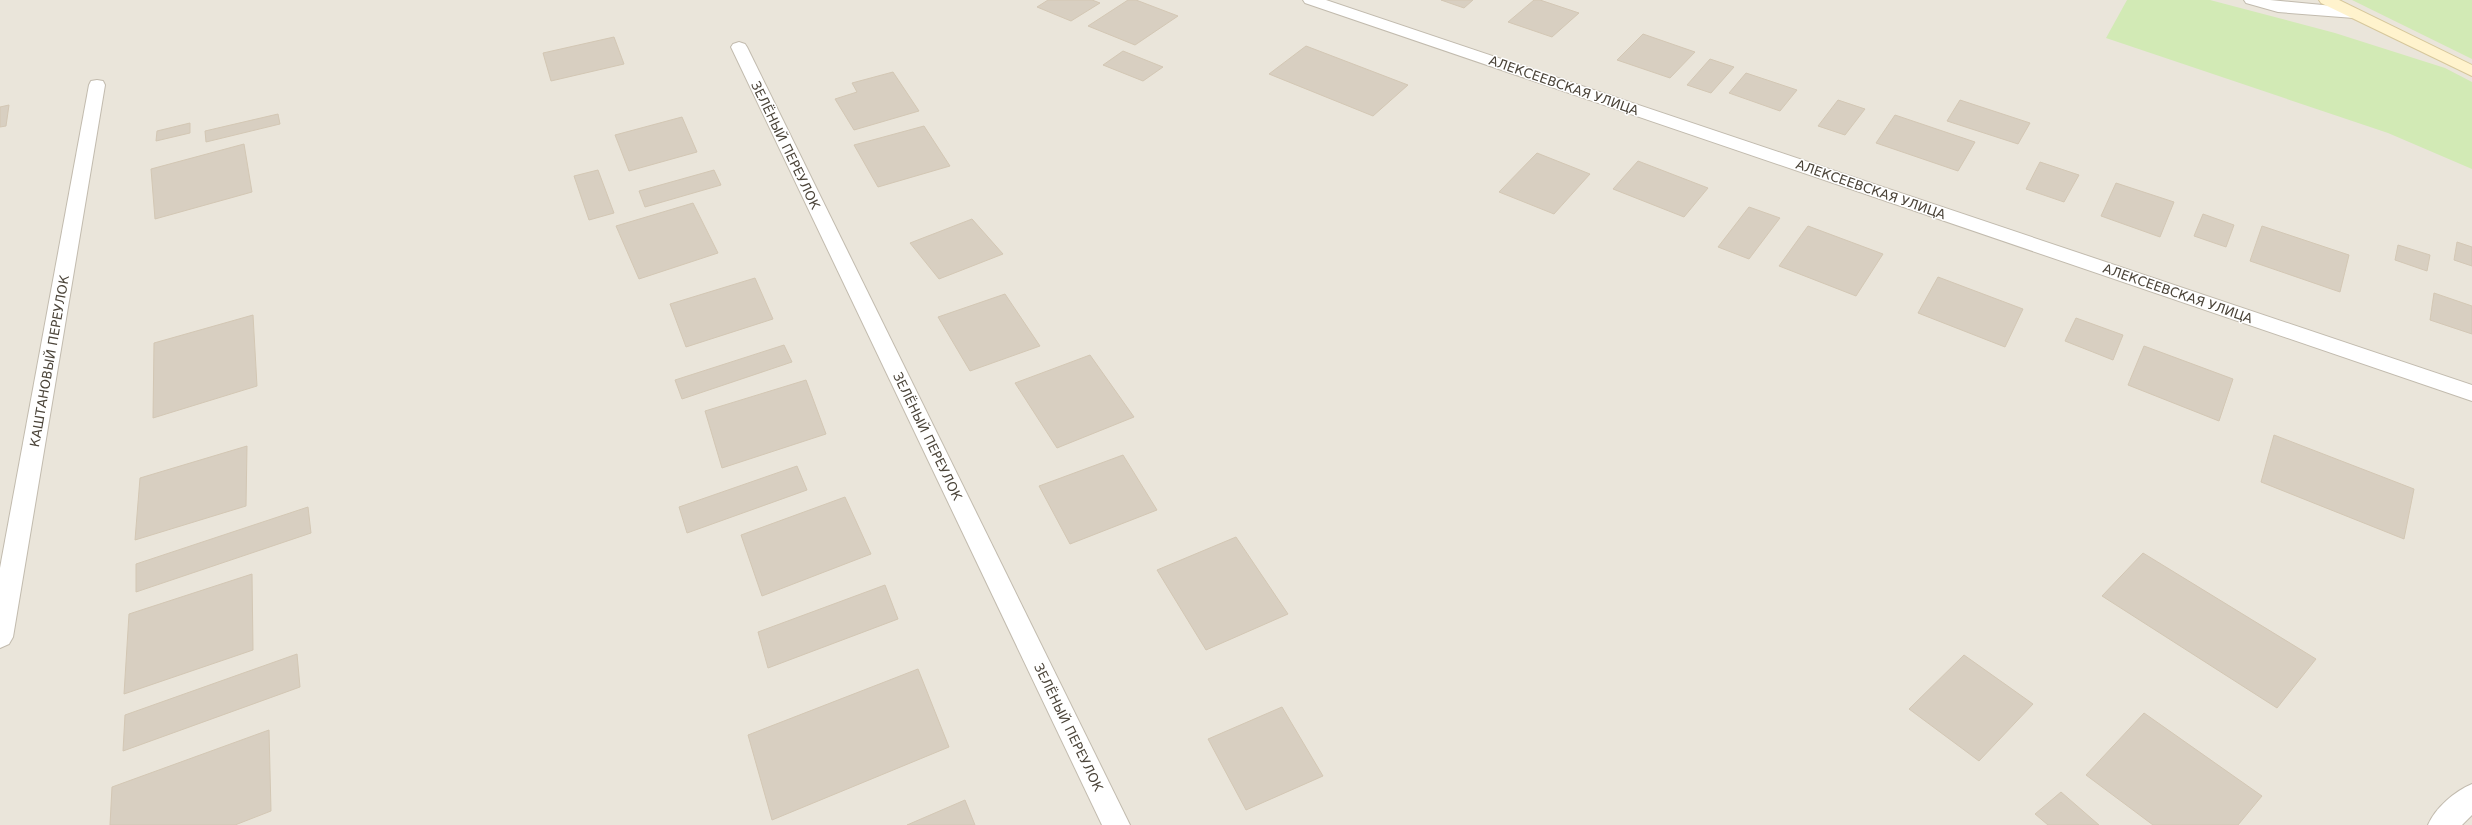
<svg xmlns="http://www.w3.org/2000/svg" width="2472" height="825" font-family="'DejaVu Sans',sans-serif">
<rect width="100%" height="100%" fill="#f6f3ec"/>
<polygon fill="#eae5da" points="0,0 2377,0 2472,47 2472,825 0,825"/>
<g fill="#d2eab5">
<polygon points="2127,0 2210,0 2335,33 2445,68 2472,82 2472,169 2388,133 2106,38"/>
<polygon points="2352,0 2472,0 2472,59"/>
</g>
<g fill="#d8cfc1" stroke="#d3c7b4">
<polygon points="1048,0 1092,0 1100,3 1071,21 1037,7"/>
<polygon points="1128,0 1136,0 1178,16 1135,45 1088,26"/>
<polygon points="1441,0 1473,0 1464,8"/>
<polygon points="1534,0 1540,0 1579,13 1552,37 1508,22"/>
<polygon points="1643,34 1695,52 1670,78 1617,60"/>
<polygon points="614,37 624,64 551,81 543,53"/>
<polygon points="1306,46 1408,85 1373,116 1269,74"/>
<polygon points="1123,51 1163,67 1143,81 1103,65"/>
<polygon points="1710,59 1734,67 1711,93 1687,85"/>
<polygon points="893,72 919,111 854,130 835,99 857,92 852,83"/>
<polygon points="1746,73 1797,90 1780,111 1729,93"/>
<polygon points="1838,100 1865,109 1845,135 1818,126"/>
<polygon points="1960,100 2030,123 2018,144 1947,121"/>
<polygon points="9,105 6,126 0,127 0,107"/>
<polygon points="278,114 280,124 206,142 205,131"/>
<polygon points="1895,115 1975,142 1958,171 1876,143"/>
<polygon points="682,117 697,152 629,171 615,135"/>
<polygon points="190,123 190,133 156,141 157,131"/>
<polygon points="924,126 950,166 878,187 854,145"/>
<polygon points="244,144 252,192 155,219 151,169"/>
<polygon points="1537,153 1590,174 1554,214 1499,192"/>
<polygon points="1638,161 1708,188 1684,217 1613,189"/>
<polygon points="2040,162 2079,175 2064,202 2026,189"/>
<polygon points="598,170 614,213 589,220 574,176"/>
<polygon points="714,170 721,185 645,207 639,191"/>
<polygon points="2116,183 2174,202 2160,237 2101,216"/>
<polygon points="693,203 718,253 639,279 616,226"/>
<polygon points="1749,207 1780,218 1749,259 1718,247"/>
<polygon points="2203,214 2234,225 2226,247 2194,236"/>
<polygon points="972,219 1003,254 939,279 910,243"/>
<polygon points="1808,226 1883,254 1856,296 1779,266"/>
<polygon points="2262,226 2349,255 2340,292 2250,261"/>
<polygon points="2457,242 2472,247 2472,266 2454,260"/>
<polygon points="2398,245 2430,255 2427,271 2395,260"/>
<polygon points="1938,277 2023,309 2005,347 1918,313"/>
<polygon points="755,278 773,319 686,347 670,304"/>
<polygon points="2434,293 2472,306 2472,334 2430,320"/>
<polygon points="1005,294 1040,346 970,371 938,317"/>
<polygon points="253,315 257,386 153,418 154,343"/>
<polygon points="2076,318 2123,335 2113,360 2065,341"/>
<polygon points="784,345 792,362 682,399 675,380"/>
<polygon points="2144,346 2233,379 2219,421 2128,385"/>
<polygon points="1090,355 1134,417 1057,448 1015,383"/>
<polygon points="806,380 826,434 722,468 705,411"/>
<polygon points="2274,435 2414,489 2404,539 2261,482"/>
<polygon points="247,446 246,506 135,540 140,478"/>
<polygon points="1123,455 1157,510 1070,544 1039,486"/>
<polygon points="797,466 807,490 687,533 679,507"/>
<polygon points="845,497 871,554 762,596 741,535"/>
<polygon points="308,507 311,533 136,592 136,564"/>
<polygon points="1236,537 1288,614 1206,650 1157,570"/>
<polygon points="2143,553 2316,659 2277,708 2102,596"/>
<polygon points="252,574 253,650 124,694 129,614"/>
<polygon points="885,585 898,619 768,668 758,632"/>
<polygon points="297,654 300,687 123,751 125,715"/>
<polygon points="1964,655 2033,704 1979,761 1909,709"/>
<polygon points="918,669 949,747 772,820 748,735"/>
<polygon points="1282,707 1323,776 1246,810 1208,739"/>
<polygon points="2144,713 2262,796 2238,825 2153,825 2086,775"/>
<polygon points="269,730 271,811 235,825 110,825 112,787"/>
<polygon points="2061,792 2099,825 2048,825 2035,814"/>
<polygon points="965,800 975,825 907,825"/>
</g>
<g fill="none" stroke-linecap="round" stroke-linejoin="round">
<defs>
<g id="street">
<polygon points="1303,0 1326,0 2472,385 2472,401 1305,3"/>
<polygon points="2244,0 2270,0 2354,8 2362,13 2354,18 2278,12 2246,3"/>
<polygon points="739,42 745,44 747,47 1130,825 1102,825 731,47 733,44"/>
<polygon points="97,80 103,81 105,85 13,637 9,644 0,648 0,568 89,85 91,81"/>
<path d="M2472 784V815L2462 825H2428C2435 808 2455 791 2472 784Z"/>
</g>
<polygon id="secondary" points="2319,0 2339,0 2472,65 2472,76 2321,3"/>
</defs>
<use href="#street" stroke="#c2bbae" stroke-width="2"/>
<use href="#secondary" stroke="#d6c79b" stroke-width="2"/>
<use href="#street" fill="#fff" fill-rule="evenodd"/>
<use href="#secondary" fill="#fff3cd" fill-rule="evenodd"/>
</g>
<g text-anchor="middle" stroke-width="3" stroke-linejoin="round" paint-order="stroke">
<g font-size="13" fill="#4b4439" stroke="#fff">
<text transform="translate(1564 85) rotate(19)" y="5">АЛЕКСЕЕВСКАЯ УЛИЦА</text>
<text transform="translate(786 145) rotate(64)" y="5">ЗЕЛЁНЫЙ ПЕРЕУЛОК</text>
<text transform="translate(1871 189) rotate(19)" y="5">АЛЕКСЕЕВСКАЯ УЛИЦА</text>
<text transform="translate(2178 293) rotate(19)" y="5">АЛЕКСЕЕВСКАЯ УЛИЦА</text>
<text transform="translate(49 361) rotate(-80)" y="5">КАШТАНОВЫЙ ПЕРЕУЛОК</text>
<text transform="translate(928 436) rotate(64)" y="5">ЗЕЛЁНЫЙ ПЕРЕУЛОК</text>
<text transform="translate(1069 727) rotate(64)" y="5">ЗЕЛЁНЫЙ ПЕРЕУЛОК</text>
</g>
</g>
</svg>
